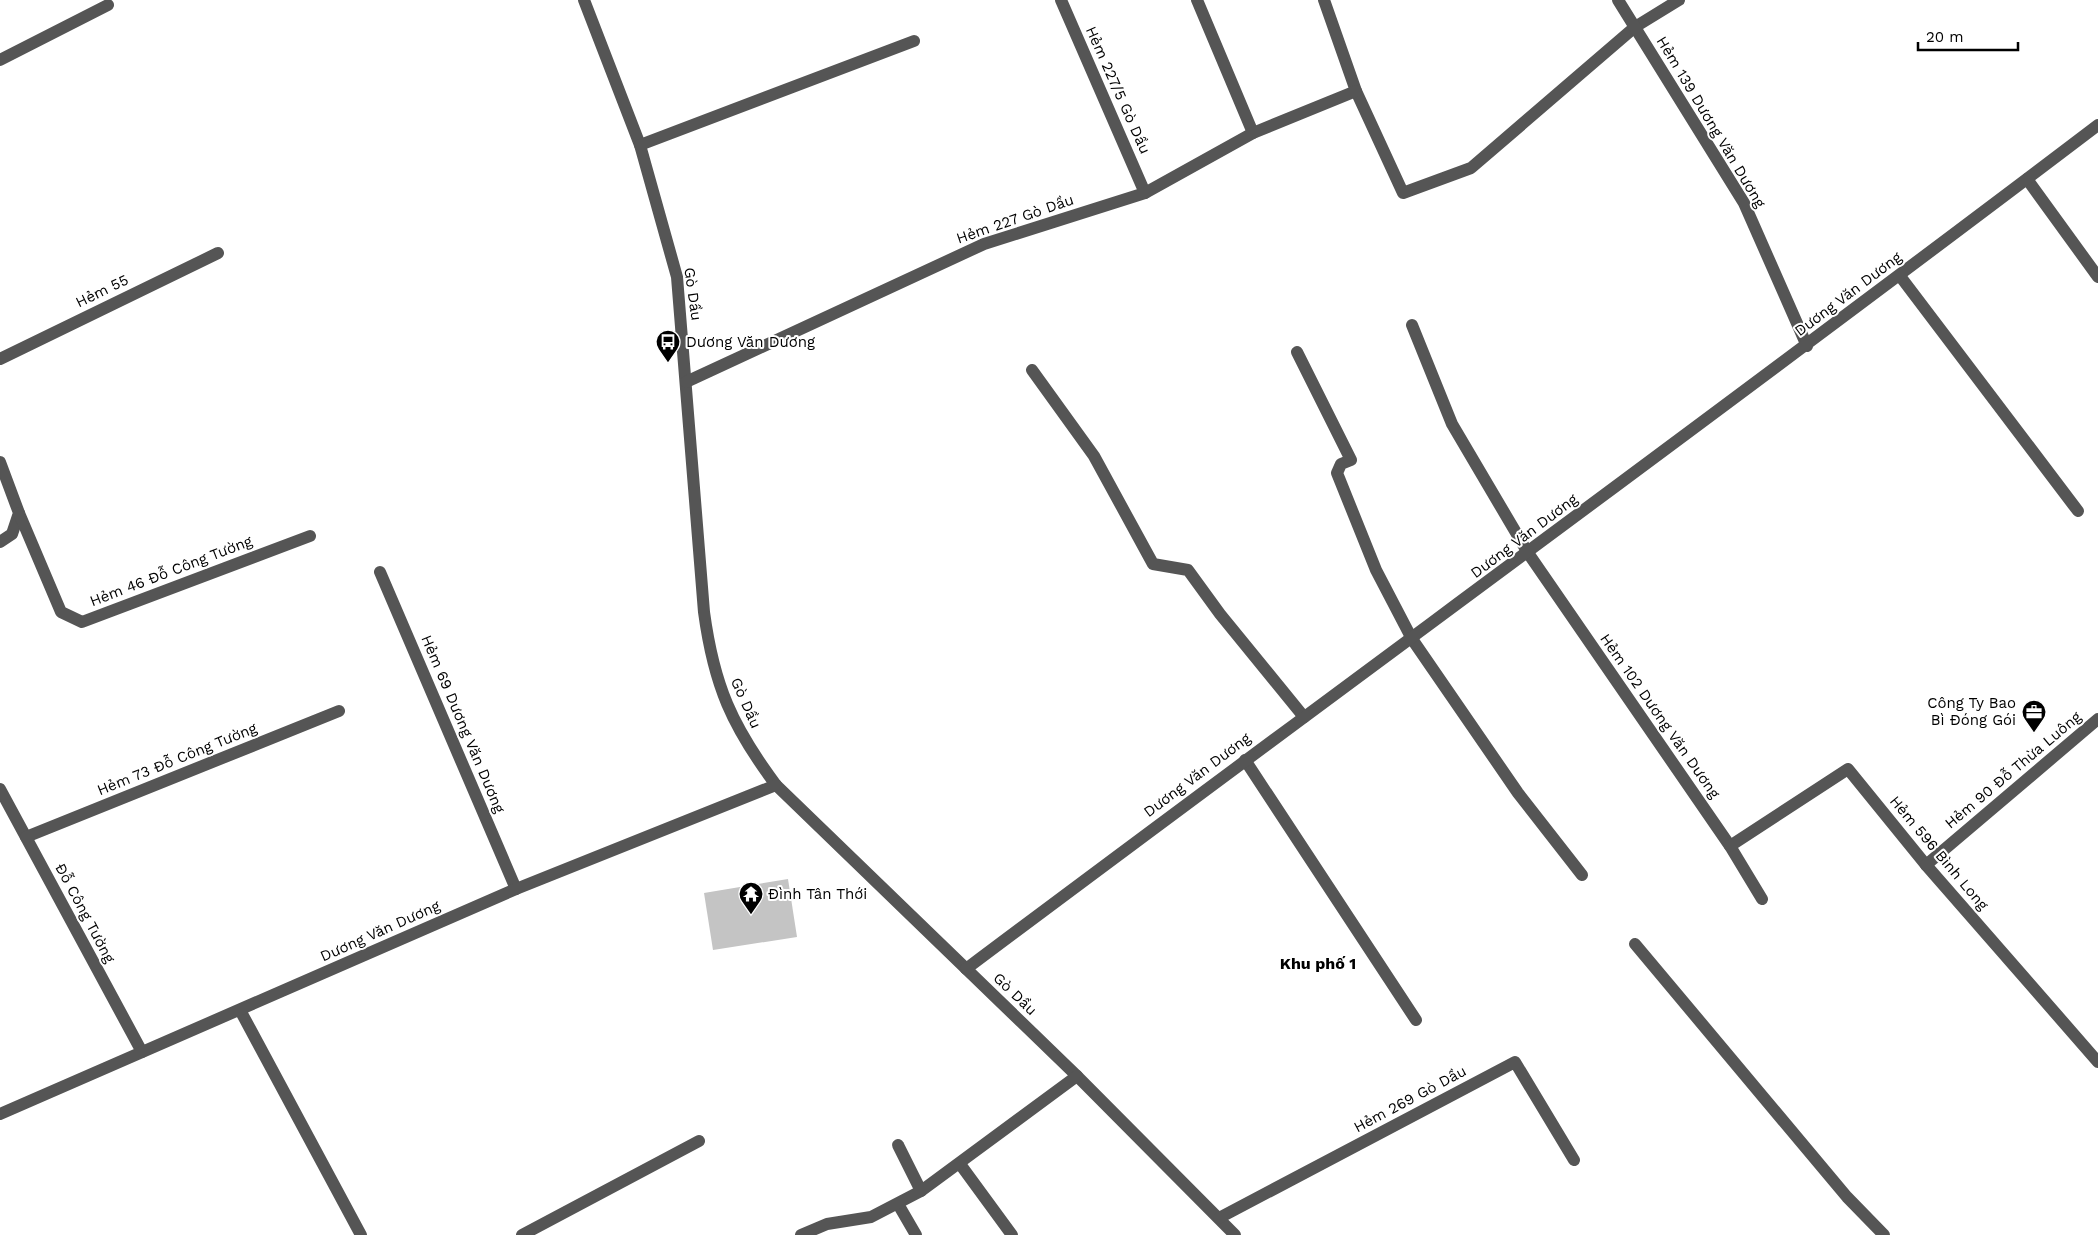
<svg xmlns="http://www.w3.org/2000/svg" width="2098" height="1235" font-family="'Work Sans',sans-serif">
<rect width="100%" height="100%" fill="#fff"/>
<polygon fill="#c4c4c4" points="788,879 797,937 713,950 704,893"/>
<g fill="none" stroke-linecap="round" stroke-linejoin="round">
<g stroke="#555" stroke-width="12">
<path d="M584 0 640 145 677 277 704 612C714 686 732 726 776 785L1077 1076 1235 1235"/>
<polyline points="1061,0 1145,193"/>
<polyline points="1197,0 1253,133"/>
<polyline points="1324,0 1356,91 1403,193 1471,168 1635,27 1679,0"/>
<polyline points="1618,0 1744,203 1807,346"/>
<polyline points="0,60 108,5"/>
<polyline points="640,145 914,41"/>
<polyline points="2027,179 2098,277"/>
<polyline points="1900,276 2078,511"/>
<polyline points="1412,325 1452,424 1528,553 1730,846 1762,899"/>
<polyline points="1297,352 1351,460 1341,464 1337,473 1376,570 1412,639 1518,793 1582,875"/>
<polyline points="0,359 218,253"/>
<polyline points="1032,370 1094,456 1153,564 1188,570 1220,614 1304,717"/>
<polyline points="686,382 984,244 1145,193 1253,133 1356,91"/>
<polyline points="0,462 19,513 12,534 0,542"/>
<polyline points="19,513 61,612 82,622 310,536"/>
<polyline points="380,572 516,889"/>
<polyline points="1245,760 1416,1020"/>
<polyline points="0,789 142,1052"/>
<polyline points="26,837 339,711"/>
<polyline points="1730,846 1848,769 1926,865 2098,1062"/>
<polyline points="1926,865 2098,719"/>
<polyline points="1635,944 1847,1197 1884,1235"/>
<path d="M966 969C1342 687 1723 410 2098 125"/>
<polyline points="240,1010 361,1235"/>
<polyline points="0,1114 516,889 776,785"/>
<polyline points="898,1145 921,1191"/>
<polyline points="960,1164 1012,1235"/>
<polyline points="898,1204 916,1235"/>
<polyline points="1219,1218 1515,1062 1574,1160"/>
<polyline points="522,1235 699,1141"/>
<polyline points="801,1235 827,1224 871,1217 921,1191 1077,1076"/>
</g>
</g>
<defs>
<symbol id="bus-pin" viewBox="-11 -11 22 30"><path d="M0 17L-7.5 6A9.5 9.5 0 1 1 7.5 6Z" fill="#000" stroke="#fff"/><path d="M-5-6H5V4H4V6H2V4H-2V6H-4V4H-5ZM-3.5-4V0h7V-4ZM-3.5 1.2v1.5H-2V1.2ZM2 1.2v1.5H3.5V1.2Z" fill="#fff"/></symbol>
<symbol id="office-pin" viewBox="-11 -11 22 30"><path d="M0 17L-7.5 6A9.5 9.5 0 1 1 7.5 6Z" fill="#000" stroke="#fff"/><path d="M-6-3h4V-5.5h4V-3h4V5H-6ZM-1-4.5V-3h2v-1.5ZM-6 0V1H6V0Z" fill="#fff"/></symbol>
<symbol id="temple-pin" viewBox="-11 -11 22 30"><path d="M0 17L-7.5 6A9.5 9.5 0 1 1 7.5 6Z" fill="#000" stroke="#fff"/><path d="M0-6L5-2H3V0L6.5 2.5H4V6H1.5V3h-3V6H-4V2.5H-6.5L-3 0V-2H-5Z" fill="#fff"/></symbol>
</defs>
<g fill-rule="evenodd">
<use href="#bus-pin" x="654" y="328" width="28" height="38"/>
<use href="#office-pin" x="2020" y="698" width="28" height="38"/>
<use href="#temple-pin" x="737" y="880" width="28" height="38"/>
</g>
<g text-anchor="middle" stroke-width="4" stroke-linejoin="round" paint-order="stroke">
<g font-size="15" fill="#000" stroke="#fff">
<text transform="translate(1118 90) rotate(66)" y="5">Hẻm 227/5 Gò Dầu</text>
<text transform="translate(1711 122) rotate(59)" y="5">Hẻm 139 Dương Văn Dương</text>
<text transform="translate(1015 219) rotate(-19)" y="5">Hẻm 227 Gò Dầu</text>
<text transform="translate(102 291) rotate(-26)" y="5">Hẻm 55</text>
<text transform="translate(693 294) rotate(82)" y="5">Gò Dầu</text>
<text transform="translate(1848 294) rotate(-37)" y="5">Dương Văn Dương</text>
<text transform="translate(1524 536) rotate(-37)" y="5">Dương Văn Dương</text>
<text transform="translate(171 571) rotate(-21)" y="5">Hẻm 46 Đỗ Công Tường</text>
<text transform="translate(746 703) rotate(66)" y="5">Gò Dầu</text>
<text transform="translate(1660 716) rotate(55)" y="5">Hẻm 102 Dương Văn Dương</text>
<text transform="translate(463 724) rotate(67)" y="5">Hẻm 69 Dương Văn Dương</text>
<text transform="translate(177 759) rotate(-22)" y="5">Hẻm 73 Đỗ Công Tường</text>
<text transform="translate(2013 770) rotate(-40)" y="5">Hẻm 90 Đỗ Thừa Luông</text>
<text transform="translate(1197 775) rotate(-37)" y="5">Dương Văn Dương</text>
<text transform="translate(1939 853) rotate(50)" y="5">Hẻm 596 Bình Long</text>
<text transform="translate(85 913) rotate(62)" y="5">Đỗ Công Tường</text>
<text transform="translate(380 931) rotate(-24)" y="5">Dương Văn Dương</text>
<text transform="translate(1015 994) rotate(44)" y="5">Gò Dầu</text>
<text transform="translate(1410 1099) rotate(-28)" y="5">Hẻm 269 Gò Dầu</text>
</g>
<g font-size="15" fill="#000" stroke="#fff" text-anchor="start">
<text x="686" y="347">Dương Văn Dương</text>
<text x="2016" y="708" text-anchor="end">Công Ty Bao<tspan x="2016" dy="17">Bì Đóng Gói</tspan></text>
<text x="768" y="899">Đình Tân Thới</text>
</g>
<g font-size="16" font-weight="bold" fill="#000" stroke="#fff">
<text x="1318" y="969">Khu phố 1</text>
</g>
</g>
<path d="M1918 42v8h100v-8" fill="none" stroke="#000000" stroke-width="2.5"/>
<text x="1926" y="42" font-size="15" fill="#000000" stroke="#ffffff" stroke-width="4" paint-order="stroke">20 m</text>
</svg>
